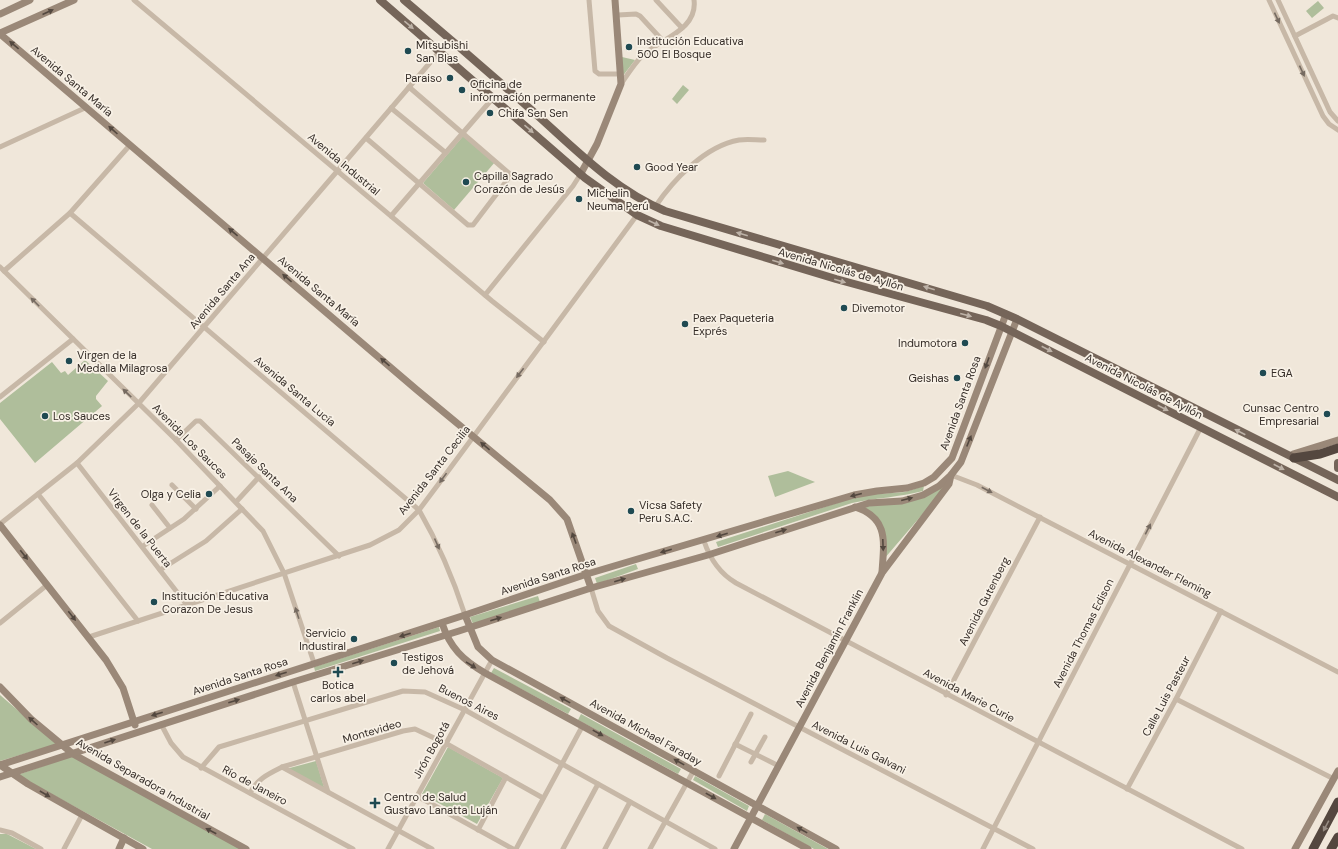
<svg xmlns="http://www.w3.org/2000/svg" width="1338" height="849" font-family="'DM Sans',sans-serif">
<rect width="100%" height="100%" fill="#f0e7da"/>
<g fill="#afbe9b">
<polygon points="1318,1 1324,8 1312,18 1306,11"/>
<polygon points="622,57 635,60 622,77"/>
<polygon points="683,85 689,90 677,104 672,99"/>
<polygon points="464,135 495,162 454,210 423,183"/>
<polygon points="85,360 108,381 96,396 96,399 102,406 35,463 0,419 0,403 52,362 61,373 65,371 68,375"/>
<polygon points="788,471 815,482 775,497 768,476"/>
<polygon points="945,484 938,496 884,559 884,529 857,507 903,503"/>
<path d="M924 486 923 491C900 497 876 498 852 503L718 547 716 542 862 495 905 492Z"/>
<polygon points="636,564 638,569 597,584 595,578"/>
<polygon points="538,596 540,602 473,624 470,617"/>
<polygon points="439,627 440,631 315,671 314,667"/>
<polygon points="494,668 571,709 568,714 491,673"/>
<polygon points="0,695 57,744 0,761"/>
<polygon points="581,714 681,769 678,774 578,720"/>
<polygon points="448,747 503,778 477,824 422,794"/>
<polygon points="73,756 243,849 152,849 17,775"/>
<polygon points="316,761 325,790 286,769"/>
<polygon points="695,776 749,806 747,811 693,780"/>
<polygon points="765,814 828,849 814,849 762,820"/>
<polygon points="0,834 7,834 36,849 0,849"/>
</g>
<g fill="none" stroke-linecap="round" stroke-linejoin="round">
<g stroke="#c7b8a7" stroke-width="5">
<polyline points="134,0 492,301 544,342"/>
<polyline points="589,0 595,71 599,74 621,74"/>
<polyline points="656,0 682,28"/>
<polyline points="1269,0 1323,116 1329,124 1338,130"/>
<polyline points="1278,0 1330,112 1338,121"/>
<polyline points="618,15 636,14 640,16 663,41"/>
<polyline points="1295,36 1333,16 1338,18"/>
<path d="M621 84C628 74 634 64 642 56 660 39 698 30 694 0"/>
<polyline points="391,108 446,153"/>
<polyline points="366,138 468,225 473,225 511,175 409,87"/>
<polyline points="0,147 87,107"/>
<path d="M655 207C673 180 705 146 739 140 747 139 756 140 764 140"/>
<path d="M70 213 419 510C438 543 453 578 465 615"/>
<polyline points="391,216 493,98"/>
<polyline points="0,267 176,440 263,531 284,573 314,663"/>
<polyline points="4,271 70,213 130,145"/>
<polyline points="485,295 573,186 580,175"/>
<polyline points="0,397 73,339"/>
<polyline points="176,440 196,421 200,421 339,556"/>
<polyline points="77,463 187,605"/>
<polyline points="951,475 977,485 1338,672"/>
<polyline points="172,485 196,509"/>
<polyline points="38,494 138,621"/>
<polyline points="236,502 259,477"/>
<polyline points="152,505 170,528"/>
<polyline points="0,524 77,463 138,404 440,51"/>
<path d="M704 541C710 559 719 573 736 583L1242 849"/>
<polyline points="143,546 184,519 220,486"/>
<polyline points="160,570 206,541 242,509"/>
<polyline points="591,588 598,611 609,626 667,658 1033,849"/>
<polyline points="0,623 47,585"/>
<polyline points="89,637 370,545 399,530 419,510 437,486 637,215"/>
<polyline points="293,682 328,792"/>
<polyline points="946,695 1040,517"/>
<polyline points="1176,699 1334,779"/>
<polyline points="161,724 171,743 183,757 353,849"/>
<polyline points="735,744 779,766"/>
<polyline points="751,762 765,737"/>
<polyline points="282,767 432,849"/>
<polyline points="201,768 219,747 403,691 425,692 465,710 715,849"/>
<polyline points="719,776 751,714"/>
<polyline points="1127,789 1176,699 1221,611"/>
<path d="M250 793C257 779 268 774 282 767L403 731 415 729 447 744 543 798"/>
<polyline points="417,796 513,849"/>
<polyline points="0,830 12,833 41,849"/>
<polyline points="478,830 506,777"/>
<polyline points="64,849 82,815"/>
<polyline points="388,849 492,660"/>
<polyline points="516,849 583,725"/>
<polyline points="563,849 598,784"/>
<polyline points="605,849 630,802"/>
<polyline points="650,849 694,770"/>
<polyline points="983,849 1201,427"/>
</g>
<g stroke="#9a8878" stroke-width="7">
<polyline points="0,14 30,0"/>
<polyline points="0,33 74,0"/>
<polyline points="0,34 417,390 550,500 567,519 591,588"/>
<polyline points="580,175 597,144 621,84 615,0"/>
<polyline points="1293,454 1338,440"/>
<path d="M855 507C889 518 884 542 882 572"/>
<polyline points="0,525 106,660 123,688 135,725"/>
<polyline points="465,615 478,647 492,660 836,849"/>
<path d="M442 623C450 648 463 660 485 673L808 849"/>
<polyline points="0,687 31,719 73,754 246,849"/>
<polyline points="0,765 465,615 587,574 854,495 877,491 907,488 924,483 934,477 952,458 1006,314"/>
<polyline points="0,765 28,784 143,849"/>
<polyline points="0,777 293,682 459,631 591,588 708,555 869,503 902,501 923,495 939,486 951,475 961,462 1017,319"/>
<polyline points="119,849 124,838"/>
<polyline points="734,849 882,573 940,496 949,484 951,475"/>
<polyline points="1295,849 1338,771"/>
</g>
<g stroke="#756559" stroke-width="8">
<polyline points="380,0 585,178 637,215 661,226 836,279 986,320 1001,326 1338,497"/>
<path d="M404 0C449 38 493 76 537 115 577 151 615 190 665 211L987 306 1017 319 1338 480"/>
<polyline points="1338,463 1338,468"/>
</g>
<g stroke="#54473f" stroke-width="9">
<polyline points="1294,458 1320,454 1338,448"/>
<polyline points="1313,849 1338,802"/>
<polyline points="1331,849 1338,837"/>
</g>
</g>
<defs><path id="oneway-solid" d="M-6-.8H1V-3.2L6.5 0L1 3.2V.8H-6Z"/></defs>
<g fill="#53483f">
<use href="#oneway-solid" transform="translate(48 12) rotate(-24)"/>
<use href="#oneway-solid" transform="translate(14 45) rotate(-140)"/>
<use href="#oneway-solid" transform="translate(113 130) rotate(-138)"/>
<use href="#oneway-solid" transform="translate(233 232) rotate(-140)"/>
<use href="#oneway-solid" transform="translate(287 278) rotate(-140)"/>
<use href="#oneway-solid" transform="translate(385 362) rotate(-139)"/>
<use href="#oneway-solid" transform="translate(987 363) rotate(110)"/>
<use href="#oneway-solid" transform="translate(969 441) rotate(-68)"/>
<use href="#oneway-solid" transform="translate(485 446) rotate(-140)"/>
<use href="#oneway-solid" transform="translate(856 495) rotate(166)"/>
<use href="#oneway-solid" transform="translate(907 499) rotate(-14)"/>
<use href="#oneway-solid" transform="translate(781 531) rotate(-18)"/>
<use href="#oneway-solid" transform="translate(722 535) rotate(163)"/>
<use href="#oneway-solid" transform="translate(574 538) rotate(-110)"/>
<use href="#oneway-solid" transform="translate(883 545) rotate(88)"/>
<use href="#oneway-solid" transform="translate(666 551) rotate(164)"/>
<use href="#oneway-solid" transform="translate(24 555) rotate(52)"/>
<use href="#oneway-solid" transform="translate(620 580) rotate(-16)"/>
<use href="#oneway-solid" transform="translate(72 616) rotate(52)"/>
<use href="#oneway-solid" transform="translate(496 619) rotate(-18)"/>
<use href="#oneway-solid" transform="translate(405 635) rotate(162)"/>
<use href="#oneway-solid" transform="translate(358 662) rotate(-17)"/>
<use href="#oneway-solid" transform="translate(471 665) rotate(32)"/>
<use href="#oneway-solid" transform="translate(281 674) rotate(162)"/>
<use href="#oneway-solid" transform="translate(565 700) rotate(-151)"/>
<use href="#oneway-solid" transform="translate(234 701) rotate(-18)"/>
<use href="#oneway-solid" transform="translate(157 714) rotate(162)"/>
<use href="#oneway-solid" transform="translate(33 721) rotate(-138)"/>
<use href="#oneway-solid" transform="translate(598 733) rotate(29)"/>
<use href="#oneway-solid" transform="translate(110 741) rotate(-19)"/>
<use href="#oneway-solid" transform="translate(679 762) rotate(-151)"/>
<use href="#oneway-solid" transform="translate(45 794) rotate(30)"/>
<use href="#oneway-solid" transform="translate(711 796) rotate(29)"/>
<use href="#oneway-solid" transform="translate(802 830) rotate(-151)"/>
<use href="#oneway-solid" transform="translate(211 831) rotate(-152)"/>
</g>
<g fill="#766b61">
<use href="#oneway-solid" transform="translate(1277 18) rotate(65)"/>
<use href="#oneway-solid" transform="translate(1302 71) rotate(65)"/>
<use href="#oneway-solid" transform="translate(35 302) rotate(-135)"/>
<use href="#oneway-solid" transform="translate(520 373) rotate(127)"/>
<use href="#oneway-solid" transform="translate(127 393) rotate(-136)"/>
<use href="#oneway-solid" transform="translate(443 478) rotate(126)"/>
<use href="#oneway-solid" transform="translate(987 490) rotate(28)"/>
<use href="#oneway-solid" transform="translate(1148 529) rotate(-63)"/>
<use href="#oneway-solid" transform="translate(437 544) rotate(66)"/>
<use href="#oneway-solid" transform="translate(297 613) rotate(-108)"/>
</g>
<g fill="#bdb2a7">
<use href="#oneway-solid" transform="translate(409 25) rotate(40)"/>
<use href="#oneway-solid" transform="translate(529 129) rotate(41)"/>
<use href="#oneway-solid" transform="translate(654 223) rotate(25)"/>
<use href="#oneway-solid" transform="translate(742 234) rotate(-164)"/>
<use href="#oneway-solid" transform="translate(778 262) rotate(17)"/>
<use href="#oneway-solid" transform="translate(840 281) rotate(16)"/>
<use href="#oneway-solid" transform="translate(929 288) rotate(-163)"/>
<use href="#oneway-solid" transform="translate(966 315) rotate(15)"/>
<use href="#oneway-solid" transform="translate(1047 349) rotate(27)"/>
<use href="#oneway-solid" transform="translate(1163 408) rotate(27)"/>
<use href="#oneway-solid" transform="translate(1240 432) rotate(-153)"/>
<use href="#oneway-solid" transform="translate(1279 467) rotate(27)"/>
</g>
<use fill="#968b82" href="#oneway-solid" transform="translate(1326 826) rotate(118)"/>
<g fill="#1f4a52" stroke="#f8f1e6" stroke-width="1.5">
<circle cx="629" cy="47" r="4"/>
<circle cx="408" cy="51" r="4"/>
<circle cx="450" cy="78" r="4"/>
<circle cx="462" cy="90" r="4"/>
<circle cx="490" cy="113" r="4"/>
<circle cx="637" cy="167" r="4"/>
<circle cx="466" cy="182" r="4"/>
<circle cx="579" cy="199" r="4"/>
<circle cx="844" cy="308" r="4"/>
<circle cx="685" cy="324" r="4"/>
<circle cx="965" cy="343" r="4"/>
<circle cx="69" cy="361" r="4"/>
<circle cx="1263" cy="373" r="4"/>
<circle cx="957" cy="378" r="4"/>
<circle cx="1327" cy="414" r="4"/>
<circle cx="45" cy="416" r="4"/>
<circle cx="209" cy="494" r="4"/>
<circle cx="631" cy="511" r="4"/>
<circle cx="154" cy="602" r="4"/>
<circle cx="354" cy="639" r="4"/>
<circle cx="394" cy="663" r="4"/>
<path d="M336 666h4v4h4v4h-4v4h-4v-4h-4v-4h4z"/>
<path d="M373 797h4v4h4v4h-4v4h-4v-4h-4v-4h4z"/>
</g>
<g text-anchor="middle" stroke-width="3.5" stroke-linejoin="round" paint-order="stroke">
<g font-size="11" fill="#342c27" stroke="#f8f1e6" text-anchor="start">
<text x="637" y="45">Institución Educativa<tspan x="637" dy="13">500 El Bosque</tspan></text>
<text x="416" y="49">Mitsubishi<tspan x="416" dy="13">San Blas</tspan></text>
<text x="442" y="82" text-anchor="end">Paraiso</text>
<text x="470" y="88">Oficina de<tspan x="470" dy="13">información permanente</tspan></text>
<text x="498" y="117">Chifa Sen Sen</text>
<text x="645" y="171">Good Year</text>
<text x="474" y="180">Capilla Sagrado<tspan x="474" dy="13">Corazón de Jesús</tspan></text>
<text x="587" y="197">Michelin<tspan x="587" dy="13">Neuma Perú</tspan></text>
<text x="852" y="312">Divemotor</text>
<text x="693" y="322">Paex Paqueteria<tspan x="693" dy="13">Exprés</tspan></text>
<text x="957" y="347" text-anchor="end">Indumotora</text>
<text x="77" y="359">Virgen de la<tspan x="77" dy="13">Medalla Milagrosa</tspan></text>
<text x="1271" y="377">EGA</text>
<text x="949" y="382" text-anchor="end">Geishas</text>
<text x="1319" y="412" text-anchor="end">Cunsac Centro<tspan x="1319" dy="13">Empresarial</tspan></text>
<text x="53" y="420">Los Sauces</text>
<text x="201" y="498" text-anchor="end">Olga y Celia</text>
<text x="639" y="509">Vicsa Safety<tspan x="639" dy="13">Peru S.A.C.</tspan></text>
<text x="162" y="600">Institución Educativa<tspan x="162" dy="13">Corazon De Jesus</tspan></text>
<text x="346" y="637" text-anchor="end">Servicio<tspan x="346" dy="13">Industiral</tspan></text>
<text x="402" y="661">Testigos<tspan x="402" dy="13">de Jehová</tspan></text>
<text x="338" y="689" text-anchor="middle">Botica<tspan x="338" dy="13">carlos abel</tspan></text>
<text x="384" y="801">Centro de Salud<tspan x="384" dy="13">Gustavo Lanatta Luján</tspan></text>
</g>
<g font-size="11" fill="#342c27" stroke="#f8f1e6">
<text transform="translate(72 81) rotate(40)" y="4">Avenida Santa María</text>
<text transform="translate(344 164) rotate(40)" y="4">Avenida Industrial</text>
<text transform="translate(841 269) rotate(16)" y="4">Avenida Nicolás de Ayllón</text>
<text transform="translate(222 291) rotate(-50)" y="4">Avenida Santa Ana</text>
<text transform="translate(319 291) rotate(40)" y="4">Avenida Santa María</text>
<text transform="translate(1144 386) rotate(27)" y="4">Avenida Nicolás de Ayllón</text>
<text transform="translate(295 391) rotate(40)" y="4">Avenida Santa Lucía</text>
<text transform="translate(960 403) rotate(-70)" y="4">Avenida Santa Rosa</text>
<text transform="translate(190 441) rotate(45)" y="4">Avenida Los Sauces</text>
<text transform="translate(265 470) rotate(44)" y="4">Pasaje Santa Ana</text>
<text transform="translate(434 470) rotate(-52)" y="4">Avenida Santa Cecilia</text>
<text transform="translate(140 528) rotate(52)" y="4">Virgen de la Puerta</text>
<text transform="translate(1150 563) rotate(27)" y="4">Avenida Alexander Fleming</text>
<text transform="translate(548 576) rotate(-18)" y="4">Avenida Santa Rosa</text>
<text transform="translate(984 601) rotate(-63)" y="4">Avenida Gutenberg</text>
<text transform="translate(1083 633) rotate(-63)" y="4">Avenida Thomas Edison</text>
<text transform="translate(829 648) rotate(-62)" y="4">Avenida Benjamin Franklin</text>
<text transform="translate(240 676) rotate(-18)" y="4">Avenida Santa Rosa</text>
<text transform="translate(969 695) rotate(28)" y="4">Avenida Marie Curie</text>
<text transform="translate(1166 696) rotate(-62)" y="4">Calle Luis Pasteur</text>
<text transform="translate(469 702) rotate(27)" y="4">Buenos Aires</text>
<text transform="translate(372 731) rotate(-16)" y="4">Montevideo</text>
<text transform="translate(646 732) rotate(29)" y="4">Avenida Michael Faraday</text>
<text transform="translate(859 747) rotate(27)" y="4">Avenida Luis Galvani</text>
<text transform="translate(431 750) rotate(-61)" y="4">Jirón Bogotá</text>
<text transform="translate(143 779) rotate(30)" y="4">Avenida Separadora Industrial</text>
<text transform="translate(255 785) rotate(28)" y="4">Río de Janeiro</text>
</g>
</g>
</svg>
